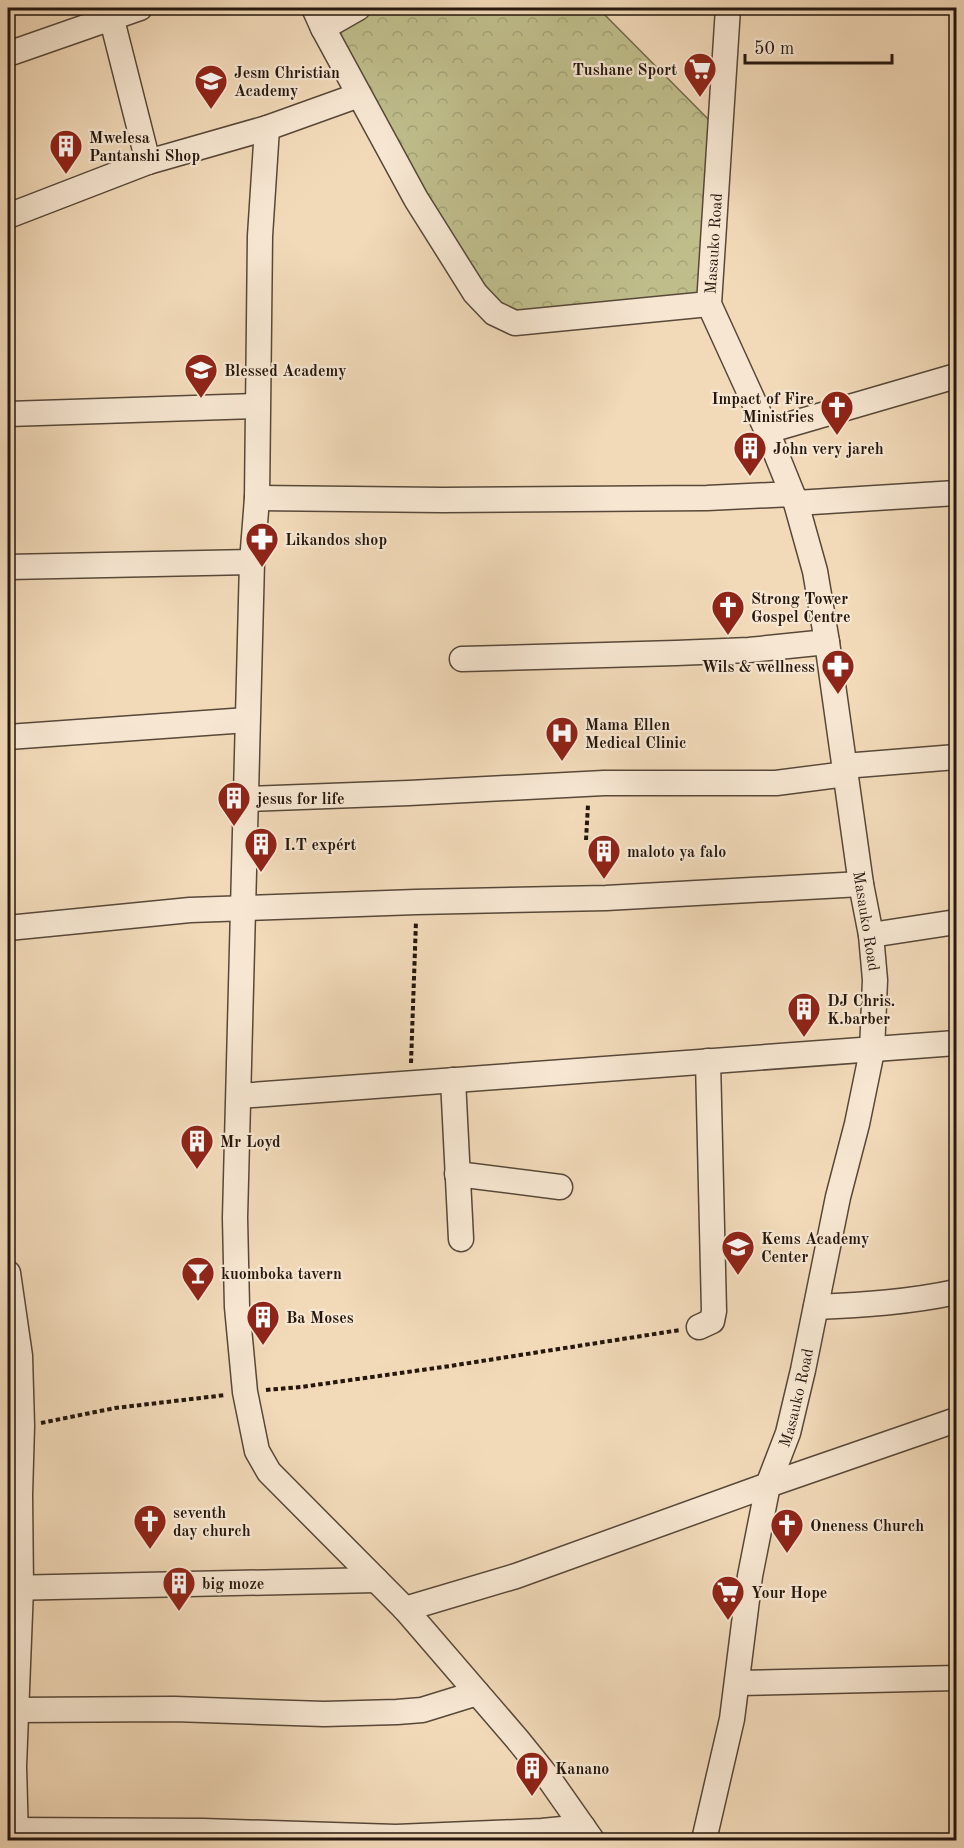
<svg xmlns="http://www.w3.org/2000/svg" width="964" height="1848" font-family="'Old Standard TT',serif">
<defs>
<pattern id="park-crowns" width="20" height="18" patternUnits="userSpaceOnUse" patternTransform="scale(1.5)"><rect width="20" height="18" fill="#bfbe8b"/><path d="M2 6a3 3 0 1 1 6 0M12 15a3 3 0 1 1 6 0" fill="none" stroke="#a4a377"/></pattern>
</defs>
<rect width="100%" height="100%" fill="#f2dab9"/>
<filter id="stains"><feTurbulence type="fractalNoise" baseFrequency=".00333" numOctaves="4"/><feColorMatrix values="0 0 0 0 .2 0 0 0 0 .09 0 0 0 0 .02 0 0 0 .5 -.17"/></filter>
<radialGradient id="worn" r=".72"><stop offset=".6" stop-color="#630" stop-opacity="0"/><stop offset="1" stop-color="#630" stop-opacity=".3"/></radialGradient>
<polygon fill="url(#park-crowns)" stroke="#726a4c" stroke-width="1.5" points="371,8 598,8 713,124 702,298 503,312 471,276 333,31"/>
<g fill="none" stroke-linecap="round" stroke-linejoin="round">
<defs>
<g id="street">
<polyline points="109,8 148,162"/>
<polyline points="314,8 323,28 416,199 475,293 494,313 515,323 709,304"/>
<polyline points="323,28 358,8"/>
<polyline points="8,54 140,8"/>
<polyline points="267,128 260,236 257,498 252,562 235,1218 237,1307 245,1392 257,1451 269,1472 405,1609 517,1739 550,1780 592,1840"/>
<polyline points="8,216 148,162 267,128 359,95"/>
<polyline points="8,414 257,406"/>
<polyline points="767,431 956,376"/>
<polyline points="257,498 442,500 707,498 792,494"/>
<polyline points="796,503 956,493"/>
<polyline points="8,567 252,562"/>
<polyline points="462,659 676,653 749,650 827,642"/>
<polyline points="8,737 247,720"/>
<polyline points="844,766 956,757"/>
<polyline points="246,799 409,793 604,783 776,783 846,774"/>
<polyline points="8,928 190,910 416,902 606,898 861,884"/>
<polyline points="871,935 956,922"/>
<polyline points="453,1080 461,1239"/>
<polyline points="239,1096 956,1043"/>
<polyline points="457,1174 560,1187"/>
<polyline points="8,1273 20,1356 22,1426 20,1495 21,1588 14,1766 16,1840"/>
<path d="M816 1307C863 1305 910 1302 956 1292"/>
<polyline points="699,1327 712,1321 714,1311 708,1061"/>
<polyline points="8,1588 376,1580"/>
<polyline points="405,1609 516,1576 768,1485 956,1420"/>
<polyline points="738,1683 956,1678"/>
<polyline points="15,1710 174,1709 324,1714 397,1712 422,1710 477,1693"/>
<polyline points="8,1830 203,1831 396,1837 542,1831 583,1827"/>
<path id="s1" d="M704 1840 732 1719 750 1576 768 1485 788 1433 803 1370 838 1197 857 1124 872 1051 875 980 871 935 861 884 827 642 815 571 796 503 767 431 709 304 728 8"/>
</g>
</defs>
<use href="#street" stroke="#584839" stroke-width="27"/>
<g stroke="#25170e" stroke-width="4" stroke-dasharray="4.5 3" stroke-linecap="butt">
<polyline points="586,840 588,805"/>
<polyline points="411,1063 416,921"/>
<polyline points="266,1390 301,1387 450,1366 680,1330"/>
<polyline points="41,1423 115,1408 226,1395"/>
</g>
<use href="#street" stroke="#f7e7d2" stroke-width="24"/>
</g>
<defs>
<symbol id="supermarket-pin" viewBox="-11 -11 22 30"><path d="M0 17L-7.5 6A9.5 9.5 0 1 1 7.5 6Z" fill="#8f2418" stroke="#f7e7d2"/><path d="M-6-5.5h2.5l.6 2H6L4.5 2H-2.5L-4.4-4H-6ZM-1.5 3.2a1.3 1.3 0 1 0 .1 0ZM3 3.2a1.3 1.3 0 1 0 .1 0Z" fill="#fff"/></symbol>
<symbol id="school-pin" viewBox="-11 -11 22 30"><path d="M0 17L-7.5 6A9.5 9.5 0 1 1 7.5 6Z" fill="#8f2418" stroke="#f7e7d2"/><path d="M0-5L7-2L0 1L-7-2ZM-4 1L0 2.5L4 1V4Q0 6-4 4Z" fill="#fff"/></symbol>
<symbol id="building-pin" viewBox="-11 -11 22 30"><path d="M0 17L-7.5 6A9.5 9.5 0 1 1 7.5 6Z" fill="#8f2418" stroke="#f7e7d2"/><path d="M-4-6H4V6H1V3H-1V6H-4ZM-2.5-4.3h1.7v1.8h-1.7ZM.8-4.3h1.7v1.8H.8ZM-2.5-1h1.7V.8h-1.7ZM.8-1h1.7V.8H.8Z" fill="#fff"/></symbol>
<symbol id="church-pin" viewBox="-11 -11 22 30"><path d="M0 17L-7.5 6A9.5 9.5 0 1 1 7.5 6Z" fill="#8f2418" stroke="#f7e7d2"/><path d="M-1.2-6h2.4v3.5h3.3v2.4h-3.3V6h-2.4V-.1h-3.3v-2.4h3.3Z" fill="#fff"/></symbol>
<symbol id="pharmacy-pin" viewBox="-11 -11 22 30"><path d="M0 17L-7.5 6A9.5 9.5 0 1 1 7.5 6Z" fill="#8f2418" stroke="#f7e7d2"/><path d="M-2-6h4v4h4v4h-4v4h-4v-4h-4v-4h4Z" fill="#fff"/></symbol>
<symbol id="hospital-pin" viewBox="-11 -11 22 30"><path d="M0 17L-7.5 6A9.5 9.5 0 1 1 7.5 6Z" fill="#8f2418" stroke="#f7e7d2"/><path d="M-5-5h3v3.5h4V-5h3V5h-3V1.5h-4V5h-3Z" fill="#fff"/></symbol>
<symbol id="bar-pin" viewBox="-11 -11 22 30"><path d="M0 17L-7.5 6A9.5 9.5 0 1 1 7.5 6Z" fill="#8f2418" stroke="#f7e7d2"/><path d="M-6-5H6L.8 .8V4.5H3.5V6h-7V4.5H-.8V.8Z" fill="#fff"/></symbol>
</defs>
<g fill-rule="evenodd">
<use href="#supermarket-pin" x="681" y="50" width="38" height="52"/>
<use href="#school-pin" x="192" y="62" width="38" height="52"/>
<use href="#building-pin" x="47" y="127" width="38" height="52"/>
<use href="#school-pin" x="182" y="351" width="38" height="52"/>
<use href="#church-pin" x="818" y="388" width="38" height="52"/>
<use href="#building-pin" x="731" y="429" width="38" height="52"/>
<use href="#pharmacy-pin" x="243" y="520" width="38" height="52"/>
<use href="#church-pin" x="709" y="588" width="38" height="52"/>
<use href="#pharmacy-pin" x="819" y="647" width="38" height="52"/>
<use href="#hospital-pin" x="543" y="714" width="38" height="52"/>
<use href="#building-pin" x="215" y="779" width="38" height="52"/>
<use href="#building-pin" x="242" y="825" width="38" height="52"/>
<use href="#building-pin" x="585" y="832" width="38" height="52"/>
<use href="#building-pin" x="785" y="990" width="38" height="52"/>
<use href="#building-pin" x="178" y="1122" width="38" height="52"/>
<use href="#school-pin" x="719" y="1228" width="38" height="52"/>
<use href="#bar-pin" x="179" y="1254" width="38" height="52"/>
<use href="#building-pin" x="244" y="1298" width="38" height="52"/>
<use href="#church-pin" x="131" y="1502" width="38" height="52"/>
<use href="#church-pin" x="768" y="1506" width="38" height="52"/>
<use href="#building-pin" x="160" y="1564" width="38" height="52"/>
<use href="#supermarket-pin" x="709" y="1573" width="38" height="52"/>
<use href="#building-pin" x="513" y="1749" width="38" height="52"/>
</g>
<g text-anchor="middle" stroke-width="4.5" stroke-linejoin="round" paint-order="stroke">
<g font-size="16" font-weight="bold" fill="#25170e" stroke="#f7e7d2" text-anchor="start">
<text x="677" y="75" text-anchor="end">Tushane Sport</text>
<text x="234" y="78">Jesm Christian<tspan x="234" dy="18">Academy</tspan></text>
<text x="89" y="143">Mwelesa<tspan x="89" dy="18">Pantanshi Shop</tspan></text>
<text x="224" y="376">Blessed Academy</text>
<text x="814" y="404" text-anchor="end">Impact of Fire<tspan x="814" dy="18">Ministries</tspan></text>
<text x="773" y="454">John very jareh</text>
<text x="285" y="545">Likandos shop</text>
<text x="751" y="604">Strong Tower<tspan x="751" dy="18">Gospel Centre</tspan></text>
<text x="815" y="672" text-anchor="end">Wils &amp; wellness</text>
<text x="585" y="730">Mama Ellen<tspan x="585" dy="18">Medical Clinic</tspan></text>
<text x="257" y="804">jesus for life</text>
<text x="284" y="850">I.T expért</text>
<text x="627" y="857">maloto ya falo</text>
<text x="827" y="1006">DJ Chris.<tspan x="827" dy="18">K.barber</tspan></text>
<text x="220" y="1147">Mr Loyd</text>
<text x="761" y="1244">Kems Academy<tspan x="761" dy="18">Center</tspan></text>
<text x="221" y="1279">kuomboka tavern</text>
<text x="286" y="1323">Ba Moses</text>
<text x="173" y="1518">seventh<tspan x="173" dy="18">day church</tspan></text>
<text x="810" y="1531">Oneness Church</text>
<text x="202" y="1589">big moze</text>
<text x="751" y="1598">Your Hope</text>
<text x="555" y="1774">Kanano</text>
</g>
<g font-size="16" fill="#25170e" stroke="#f7e7d2">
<text dy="6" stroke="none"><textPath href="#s1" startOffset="1641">Masauko Road</textPath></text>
<text transform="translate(867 921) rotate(81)" y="6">Masauko Road</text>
<text dy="6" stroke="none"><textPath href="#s1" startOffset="453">Masauko Road</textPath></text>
</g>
</g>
<rect width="964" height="1848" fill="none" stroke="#f2dab9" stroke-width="30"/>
<rect x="9" y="9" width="946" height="1830" fill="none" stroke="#25170e" stroke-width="3"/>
<rect x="15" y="15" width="934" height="1818" fill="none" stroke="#25170e" stroke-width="1.5"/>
<path d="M745 54v9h147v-9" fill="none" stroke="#25170e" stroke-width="3"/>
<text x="754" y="54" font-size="18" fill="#25170e" stroke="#f7e7d2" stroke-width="4.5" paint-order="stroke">50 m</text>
<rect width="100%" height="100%" filter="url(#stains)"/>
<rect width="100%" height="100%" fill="url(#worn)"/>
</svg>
